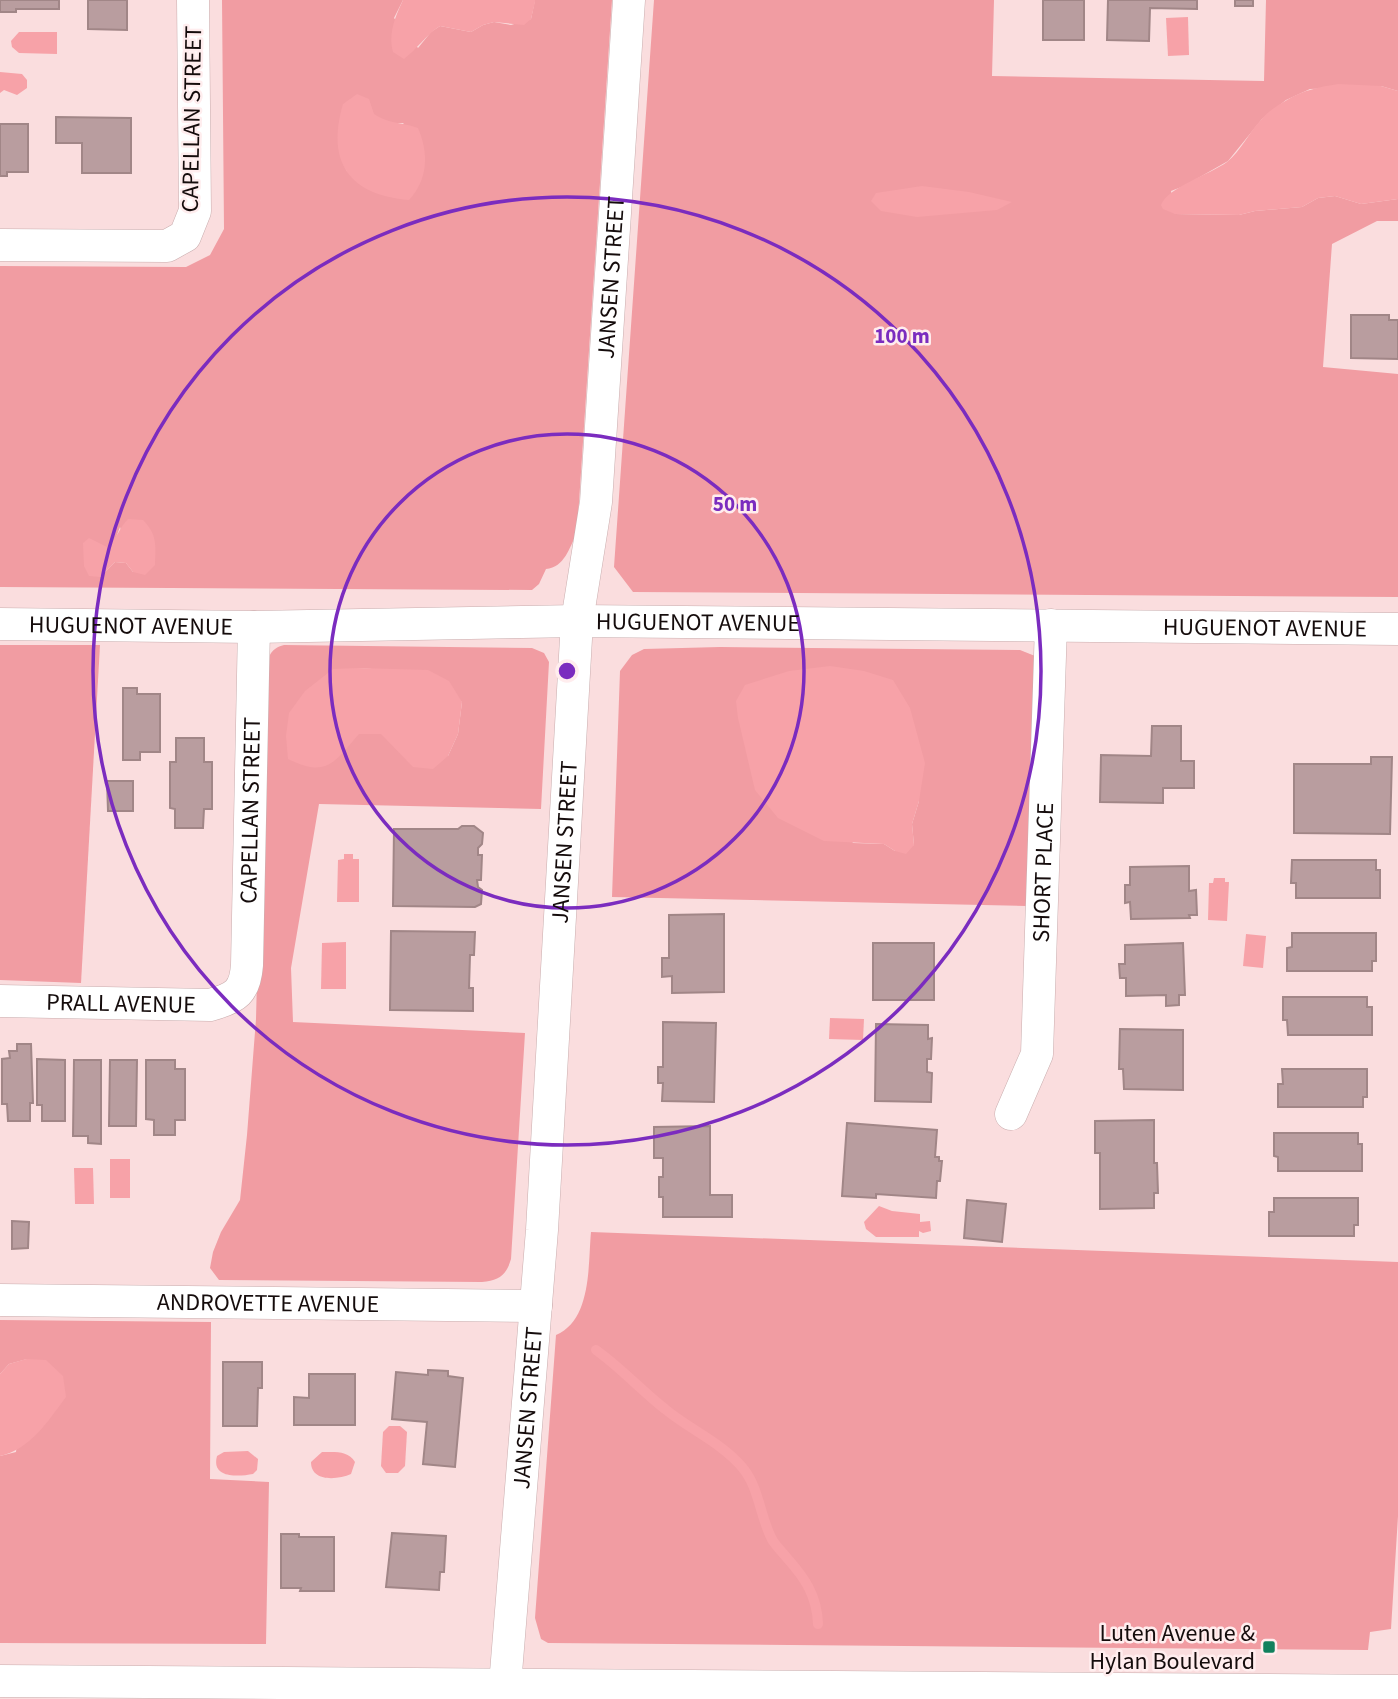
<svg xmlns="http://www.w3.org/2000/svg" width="1398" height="1699" font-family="'Source Sans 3',sans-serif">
<rect width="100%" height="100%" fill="#faddde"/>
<g fill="#f19ca2" fill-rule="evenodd">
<path d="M222,0H403L394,18L418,48L431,32L440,26L471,32L483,25L494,22L511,25L531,19L535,0H612L577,533C569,548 565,567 546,569L539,584L532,590L0,587V266L186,267L210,255L224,229ZM374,115L387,123H404L346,171ZM120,527L133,572L126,563L115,562L100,577L99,544L107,548L115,540Z"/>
<polygon points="654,0 994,0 992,76 1264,81 1266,0 1398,0 1398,91 1381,86 1310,89 1286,100 1262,119 1228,161 1184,186 1171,191 1175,214 1239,215 1255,211 1302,207 1318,198 1335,196 1361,204 1398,199 1398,221 1377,221 1332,244 1323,367 1398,374 1398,597 633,592 614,567"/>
<polygon points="0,645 100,645 81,983 0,980"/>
<path d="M284,645L532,648L544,653L549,662L541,809L319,804L291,968L293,1022L525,1033L511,1259C506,1276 499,1280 482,1282L219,1280L210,1268L213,1252L221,1232L240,1200L247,1135L256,1019L265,673C267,659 270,648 284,645ZM359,668L399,671L462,702L458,734L448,756L397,748L382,734H359Z"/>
<path d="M720,647L1020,650L1035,656L1040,666L1026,906L612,897L620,671L632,655L644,649ZM761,681L919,801L912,824L914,845L895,851L884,844L853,843L745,686Z"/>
<path d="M591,1232L1398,1262V1516L1391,1629L1370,1632L1368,1650L548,1643L541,1639L535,1618L556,1335C592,1320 588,1264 591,1232Z"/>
<polygon points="0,1320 211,1322 210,1479 269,1482 266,1644 0,1643 0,1456 16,1452 27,1359 9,1364 0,1374"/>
</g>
<g fill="#f7a2a8">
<path d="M403,0H535V2L531,19L524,25L494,22L483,25L471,32L440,26C426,35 417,49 404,59L393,52C388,34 395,17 403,0Z"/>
<polygon points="1188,17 1189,55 1168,56 1166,18"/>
<polygon points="19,32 57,32 57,54 19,53 12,47 11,41"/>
<polygon points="0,72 22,74 27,80 27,88 17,95 4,90 0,93"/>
<path d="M1338,84L1381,86L1398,91V199L1361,204L1335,196L1318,198L1302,207L1255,211L1239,215L1175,214L1163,209L1161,205C1168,187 1209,175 1227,162C1241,151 1249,132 1261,120C1267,112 1278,105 1287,100C1303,90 1320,87 1338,84Z"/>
<path d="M357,94L369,99L374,114C389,124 401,122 418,128C429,153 428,180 409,200C349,195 326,162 343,104Z"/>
<polygon points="922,186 969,192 1012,202 997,210 917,217 881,211 871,201 876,193"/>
<path d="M128,519L143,520C157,534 156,545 155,565L145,575L133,572L126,563L115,562L100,577L89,576L84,566L83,543L89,538L107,547C117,539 119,528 128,519Z"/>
<polygon points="830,666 864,671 893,680 910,708 925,763 919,801 912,824 914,845 906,854 895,851 884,844 824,841 778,818 755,790 738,718 736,701 745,685 789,671"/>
<path d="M359,668L428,670L449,681L462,702L458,734L448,756L433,769L413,767L381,734H359C334,763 327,778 288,759L286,736L289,713L305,691L333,669Z"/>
<polygon points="344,854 353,854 353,859 359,859 359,902 337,902 338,860 344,859"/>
<polygon points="1214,878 1225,878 1225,882 1229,882 1227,921 1208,920 1209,883 1213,883"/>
<polygon points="1246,934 1266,936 1263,968 1243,966"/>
<polygon points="346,942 346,989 321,989 322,943"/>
<polygon points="830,1018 864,1019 863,1040 829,1039"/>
<rect x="110" y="1159" width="20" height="39"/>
<polygon points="74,1168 93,1168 94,1204 75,1204"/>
<polygon points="879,1206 892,1211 920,1214 920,1222 930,1221 931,1231 923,1233 919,1231 919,1237 876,1237 866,1229 864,1222"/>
<path d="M26,1359L46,1360L63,1376L66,1397C48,1421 31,1449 0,1456V1374L9,1364Z"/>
<polygon points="389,1426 400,1426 407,1432 405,1466 398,1473 386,1473 381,1466 383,1432"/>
<path d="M248,1451L258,1459L257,1470L253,1474C237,1477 211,1478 217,1456L224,1452Z"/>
<path d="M322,1452C334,1452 348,1450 355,1462L351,1474C337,1480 311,1482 311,1462Z"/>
</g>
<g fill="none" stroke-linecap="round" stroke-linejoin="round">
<path stroke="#f7a2a8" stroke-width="10" d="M596,1350C621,1368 641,1390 665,1409C689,1429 722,1443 742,1467C760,1488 760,1519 773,1541C777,1547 783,1553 787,1558C805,1578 817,1596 818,1624"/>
</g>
<g fill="#b99d9f" stroke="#a18687" stroke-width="2">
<polygon points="0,0 59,0 59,9 16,9 16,12 0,12"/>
<polygon points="88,0 127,0 127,30 88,29"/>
<rect x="1043" y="0" width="41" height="40"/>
<polygon points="1108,0 1197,0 1197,9 1150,8 1149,41 1107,40"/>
<rect x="1235" y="0" width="18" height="6"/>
<polygon points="56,117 131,118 131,173 82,173 82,143 56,143"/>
<polygon points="0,124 28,124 28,172 7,172 7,176 0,176"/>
<polygon points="1351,315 1389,315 1389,320 1398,320 1398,359 1351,358"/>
<polygon points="123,688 137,688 137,694 160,694 160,752 140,752 140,760 123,760"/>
<polygon points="1152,726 1181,726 1181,761 1194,761 1194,788 1163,788 1163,803 1100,802 1101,755 1151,756"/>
<polygon points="176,738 204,738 204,762 212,762 212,809 204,809 203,828 175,828 175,809 170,808 170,762 176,762"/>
<polygon points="1371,757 1392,757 1390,834 1294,833 1294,764 1371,764"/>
<polygon points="107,781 133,781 133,811 108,811"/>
<polygon points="462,826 474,826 483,833 482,844 478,848 478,855 482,855 481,880 477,880 478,887 482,890 481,904 475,907 393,906 394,829 458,829"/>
<polygon points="1292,860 1376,860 1376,870 1380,870 1380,898 1296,898 1296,883 1291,883"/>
<polygon points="1189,866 1189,891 1196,890 1197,915 1189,915 1190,918 1131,919 1130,902 1125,903 1125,885 1130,885 1130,867"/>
<polygon points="724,914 724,992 672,993 672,976 662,977 662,958 669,958 669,915"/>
<polygon points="391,931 475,932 474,955 470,955 469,988 473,988 473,1011 390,1010"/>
<polygon points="1292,933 1376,933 1376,961 1372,961 1372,971 1287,971 1287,948 1292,947"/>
<rect x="873" y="943" width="61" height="57"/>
<polygon points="1183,943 1185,995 1179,995 1179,1005 1166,1006 1166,995 1126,996 1126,978 1120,978 1119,964 1125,964 1125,945"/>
<polygon points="1283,997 1367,997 1367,1007 1372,1007 1372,1035 1288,1035 1287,1020 1283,1020"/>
<polygon points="663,1022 716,1023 714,1102 662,1101 663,1083 658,1083 658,1067 663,1067"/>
<polygon points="876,1024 928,1025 928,1039 932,1038 931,1059 927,1059 927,1072 932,1073 931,1102 875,1101"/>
<polygon points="1120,1029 1183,1030 1183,1090 1124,1089 1123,1069 1119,1069"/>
<polygon points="17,1044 31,1044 33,1103 30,1103 30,1121 8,1121 7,1104 2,1104 2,1059 10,1058 9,1051 17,1051"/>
<polygon points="37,1059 65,1060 65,1121 42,1121 42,1105 37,1105"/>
<polygon points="74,1060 101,1060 101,1144 88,1143 88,1136 73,1136"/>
<polygon points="110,1060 137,1060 136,1126 109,1126"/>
<polygon points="146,1060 175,1060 175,1069 185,1069 185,1120 175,1120 175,1135 154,1135 154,1120 146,1119"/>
<polygon points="1282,1069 1367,1069 1367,1097 1363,1097 1363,1107 1278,1107 1278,1084 1283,1084"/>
<polygon points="1154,1120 1154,1163 1157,1163 1158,1193 1154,1193 1154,1208 1100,1209 1100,1153 1095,1153 1095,1121"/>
<polygon points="847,1123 937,1130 935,1157 939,1157 939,1161 942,1161 940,1181 937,1181 936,1198 876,1194 876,1198 842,1196"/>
<polygon points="710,1126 710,1195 732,1195 732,1217 663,1217 663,1197 659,1197 659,1177 663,1177 663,1158 654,1158 654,1127"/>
<polygon points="1274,1133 1358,1133 1358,1144 1362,1144 1362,1171 1278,1171 1278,1157 1274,1156"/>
<polygon points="1274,1198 1358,1198 1358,1225 1354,1225 1354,1236 1269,1236 1269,1212 1274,1212"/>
<polygon points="967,1200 1006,1204 1002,1242 964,1238"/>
<polygon points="12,1221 29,1222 28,1248 12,1249"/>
<polygon points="223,1362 262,1362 262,1388 258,1388 257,1426 223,1426"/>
<polygon points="428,1370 448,1371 448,1376 463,1378 455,1467 423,1464 427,1422 392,1419 396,1372 428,1375"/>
<polygon points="309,1374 355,1374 355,1425 294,1425 294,1397 309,1398"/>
<polygon points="392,1533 446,1536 444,1572 440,1572 439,1590 386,1587"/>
<polygon points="281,1534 299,1534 299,1537 334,1537 334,1591 300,1591 301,1588 281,1588"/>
</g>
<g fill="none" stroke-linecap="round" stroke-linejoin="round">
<defs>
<g id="minor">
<polyline points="0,245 167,246 185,236 195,211 193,0"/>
<path id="s1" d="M0,624L254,627L577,621L1398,629"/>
<path id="s2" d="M0,1001L210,1005C236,998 245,992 247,965L254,627"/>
<path id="s3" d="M1011,1114L1037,1054L1051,625"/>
<path id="s4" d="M0,1300L536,1306"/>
<polyline points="0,1681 1398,1691"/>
<path id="s5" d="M505,1685L542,1230L577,621L596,502L629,0"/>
</g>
</defs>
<use href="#minor" stroke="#c9adae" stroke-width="33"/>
<use href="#minor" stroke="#fff" stroke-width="32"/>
</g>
<g fill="none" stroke="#7b2cbf" stroke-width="3.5">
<circle cx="567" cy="671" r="237"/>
<circle cx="567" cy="671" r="474"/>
</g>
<rect fill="#11805d" stroke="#ffedee" stroke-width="2.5" x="1262" y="1640" width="14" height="14" rx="3.5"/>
<g text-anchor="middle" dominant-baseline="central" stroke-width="5" stroke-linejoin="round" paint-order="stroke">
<g font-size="24" fill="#150c0c" stroke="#ffedee">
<text transform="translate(192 119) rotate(-89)">CAPELLAN STREET</text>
<text stroke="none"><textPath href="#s5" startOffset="1412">JANSEN STREET</textPath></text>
<text stroke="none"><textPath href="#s1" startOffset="698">HUGUENOT AVENUE</textPath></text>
<text stroke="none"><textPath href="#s1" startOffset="131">HUGUENOT AVENUE</textPath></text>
<text stroke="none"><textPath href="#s1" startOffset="1265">HUGUENOT AVENUE</textPath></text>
<text stroke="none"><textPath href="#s2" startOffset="425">CAPELLAN STREET</textPath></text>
<text stroke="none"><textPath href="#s5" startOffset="845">JANSEN STREET</textPath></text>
<text stroke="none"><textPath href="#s3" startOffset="247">SHORT PLACE</textPath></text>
<text stroke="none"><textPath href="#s2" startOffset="121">PRALL AVENUE</textPath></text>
<text stroke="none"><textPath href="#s4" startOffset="268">ANDROVETTE AVENUE</textPath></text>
<text stroke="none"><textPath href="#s5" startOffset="278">JANSEN STREET</textPath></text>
</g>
<g font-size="24" fill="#150c0c" stroke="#ffedee" text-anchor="end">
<text x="1255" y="1633">Luten Avenue &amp;<tspan x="1255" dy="28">Hylan Boulevard</tspan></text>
</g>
</g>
<circle cx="567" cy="671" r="10" fill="#7b2cbf" stroke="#ffedee" stroke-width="3.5"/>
<g font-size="21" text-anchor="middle" font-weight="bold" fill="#7b2cbf" stroke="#ffedee" stroke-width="5" stroke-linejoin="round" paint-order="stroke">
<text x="902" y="343">100 m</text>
<text x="735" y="511">50 m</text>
</g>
</svg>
